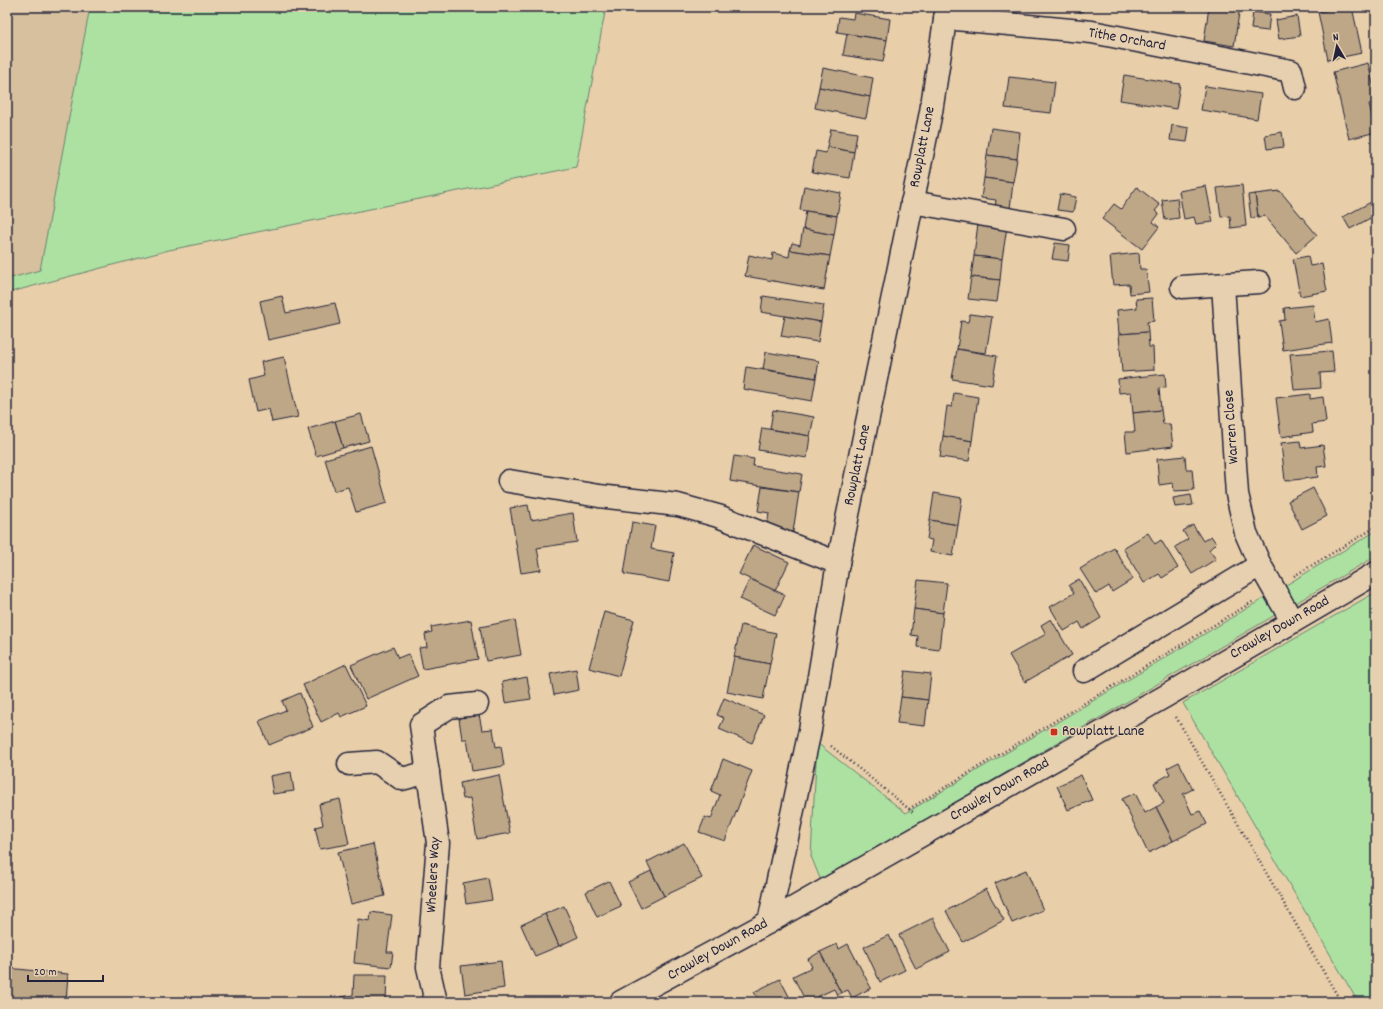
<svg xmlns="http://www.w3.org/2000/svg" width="1383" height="1009" font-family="Dekko,sans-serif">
<rect width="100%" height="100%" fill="#e8cfaa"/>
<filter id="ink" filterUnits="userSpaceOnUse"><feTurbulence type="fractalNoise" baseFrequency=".025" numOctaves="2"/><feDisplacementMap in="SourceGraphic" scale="8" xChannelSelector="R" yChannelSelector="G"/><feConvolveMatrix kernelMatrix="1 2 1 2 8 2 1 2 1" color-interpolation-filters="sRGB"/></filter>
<g filter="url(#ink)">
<polygon fill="#d7c09e" points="7,7 90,7 40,270 7,279"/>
<g fill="#ade1a2" stroke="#68826e">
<polygon points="90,7 606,7 576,167 169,250 7,293 7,279 40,270"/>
<polygon points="1376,531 1376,556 821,881 811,856 817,743 906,813"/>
<polygon points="1376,592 1376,1002 1358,1002 1183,703"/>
</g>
<g fill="#bea787" stroke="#22223b">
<polygon points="1052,7 1083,7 1082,12"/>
<polygon points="1209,7 1240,7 1234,46 1204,41"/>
<polygon points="1343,7 1352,7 1362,53 1328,60 1318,12"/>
<polygon points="1253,12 1270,14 1268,31 1251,29"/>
<polygon points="854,13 890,19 887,40 837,32 839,17 853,19"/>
<polygon points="1297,16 1300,36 1279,39 1276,20"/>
<polygon points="847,34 887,40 883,62 843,55"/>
<polygon points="1368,63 1376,96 1376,103 1369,104 1376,132 1349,139 1333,72"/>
<polygon points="823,68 873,78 870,97 819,87"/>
<polygon points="1124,75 1180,84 1176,109 1120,100"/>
<polygon points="1009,77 1055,82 1051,113 1005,108"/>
<polygon points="1205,86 1261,94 1257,119 1201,110"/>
<polygon points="819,87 870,97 866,118 815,108"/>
<polygon points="1172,125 1189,128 1187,142 1170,140"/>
<polygon points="991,128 1020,132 1017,159 987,155"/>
<polygon points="831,129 857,133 854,152 827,147"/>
<polygon points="1282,132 1284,147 1267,149 1265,135"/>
<polygon points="827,147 854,152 850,178 812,172 816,151 826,153"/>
<polygon points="987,155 1017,159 1013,182 984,178"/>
<polygon points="984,178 1013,182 1010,209 995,207 996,200 981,198"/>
<polygon points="1242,185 1246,226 1231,228 1230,216 1221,217 1217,188"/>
<polygon points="804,186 841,193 837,216 800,210"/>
<polygon points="1206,186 1213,222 1196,224 1194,217 1184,219 1179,191"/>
<polygon points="1137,187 1160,205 1155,211 1159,214 1153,222 1159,227 1142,249 1102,219 1114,204 1121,209"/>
<polygon points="1280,191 1317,235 1296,253 1265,216 1258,217 1255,194"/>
<polygon points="1060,194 1076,197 1073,212 1057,210"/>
<polygon points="1255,194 1258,217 1251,218 1248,195"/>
<polygon points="1177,198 1179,218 1165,220 1162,200"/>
<polygon points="1373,201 1376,206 1376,215 1350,229 1343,217"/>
<polygon points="806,211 837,216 834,235 803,229"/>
<polygon points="978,223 1007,227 1002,259 974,256"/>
<polygon points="803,229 834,235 830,256 790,250 792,243 800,245"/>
<polygon points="1055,243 1070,245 1068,261 1052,259"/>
<polygon points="790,250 830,256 824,290 745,276 749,255 772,260 773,253 789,257"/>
<polygon points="1139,253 1140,269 1146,269 1149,292 1130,294 1129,284 1113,285 1110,256"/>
<polygon points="974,256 1002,259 1000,280 971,277"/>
<polygon points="1308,256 1310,266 1322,264 1327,291 1300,296 1293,259"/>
<polygon points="971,277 1000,280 997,302 968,299"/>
<polygon points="282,296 286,313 335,303 340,324 268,340 260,301"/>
<polygon points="763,296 824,305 821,322 761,312"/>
<polygon points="1152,298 1154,321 1147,322 1148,332 1119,334 1117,310 1137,308 1136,299"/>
<polygon points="1313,305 1315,322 1329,319 1332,343 1283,350 1279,321 1285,320 1284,308"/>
<polygon points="970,314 992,317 986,353 957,349 961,321 968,322"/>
<polygon points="785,316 821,322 818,342 781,336"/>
<polygon points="1148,332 1149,347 1153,347 1154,370 1122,372 1119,334"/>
<polygon points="957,349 997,356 992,385 952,379"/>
<polygon points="1332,351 1334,372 1320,373 1321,388 1294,390 1290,354"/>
<polygon points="766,352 819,361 816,378 763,369"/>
<polygon points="284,357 298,417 272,422 269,409 256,412 249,380 264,376 261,362"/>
<polygon points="746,367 816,378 812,401 743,389"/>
<polygon points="1165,374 1166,387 1159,388 1161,410 1133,413 1131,392 1119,393 1118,379"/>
<polygon points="954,393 978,397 972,441 943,436 947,406 952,407"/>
<polygon points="1310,394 1310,399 1323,397 1326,422 1312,424 1313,432 1281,437 1276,398"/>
<polygon points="773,410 814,417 810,436 770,429"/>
<polygon points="1161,410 1163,424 1170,424 1173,446 1127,452 1125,432 1135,432 1133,413"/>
<polygon points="361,414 369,441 343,448 335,421"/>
<polygon points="335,421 343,448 316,456 308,429"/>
<polygon points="762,428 810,436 807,458 758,450"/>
<polygon points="943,436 972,441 969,461 940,457"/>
<polygon points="1300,441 1301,448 1323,445 1326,466 1317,467 1318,477 1285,481 1281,443"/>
<polygon points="371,446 387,503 356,512 348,487 334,491 325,459"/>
<polygon points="734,456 754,459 753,466 802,474 799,492 730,481"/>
<polygon points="1185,456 1186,469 1192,469 1194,490 1174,491 1173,483 1159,485 1157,459"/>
<polygon points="762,487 799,492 793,532 767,527 769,513 758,511"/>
<polygon points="1313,488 1327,516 1302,529 1288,501"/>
<polygon points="934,493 962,498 958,525 930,520"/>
<polygon points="1191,495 1193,505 1175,507 1173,498"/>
<polygon points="528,505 531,520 573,513 577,542 537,548 541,570 521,573 510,508"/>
<polygon points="930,520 958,525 953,556 930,552 932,540 927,539"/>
<polygon points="632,522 655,526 651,549 674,553 669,582 624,574"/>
<polygon points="1193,525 1203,541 1211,536 1216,543 1209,550 1216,559 1192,574 1175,547 1188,539 1183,531"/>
<polygon points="1148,533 1155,544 1161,540 1178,568 1162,578 1159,574 1144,583 1123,548"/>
<polygon points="753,545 789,562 775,591 739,574"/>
<polygon points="1114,548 1133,579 1112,592 1109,586 1096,594 1080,569"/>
<polygon points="750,579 785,595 775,615 740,599"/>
<polygon points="1079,579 1101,618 1083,629 1079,622 1064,631 1050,607 1074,593 1069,585"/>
<polygon points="918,580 947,583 943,613 914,609"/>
<polygon points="914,609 943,613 939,650 917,647 918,636 911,635"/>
<polygon points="604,612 634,620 619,676 589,668"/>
<polygon points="1051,619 1072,655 1025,682 1009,655 1046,634 1041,625"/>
<polygon points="471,620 478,659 423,669 419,648 427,647 425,634 432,632 431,627"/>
<polygon points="515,620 521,655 486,661 480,627"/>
<polygon points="741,625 776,633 770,664 734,657"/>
<polygon points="393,647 398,658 408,654 418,676 366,699 351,665"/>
<polygon points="734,657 770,664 763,699 727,692"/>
<polygon points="346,664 366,706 341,717 339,713 321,722 303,685"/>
<polygon points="576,669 579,690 554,695 550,674"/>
<polygon points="905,671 931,674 928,700 901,697"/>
<polygon points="527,677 531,699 505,703 502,682"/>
<polygon points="300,693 313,727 269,745 259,721 286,710 282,701"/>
<polygon points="901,697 928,700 925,726 897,723"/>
<polygon points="724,698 764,715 752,743 719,729 724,718 717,715"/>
<polygon points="478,709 482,730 493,729 496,747 501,746 504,766 472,771 467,739 462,739 458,712"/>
<polygon points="723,759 752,771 725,841 699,832 705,817 711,819 720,795 711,791"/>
<polygon points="1179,762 1193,789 1183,794 1192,814 1200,811 1207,824 1173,841 1156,807 1164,803 1154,783 1170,774 1167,768"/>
<polygon points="291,772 294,791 273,794 270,776"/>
<polygon points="499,775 510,833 477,839 470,798 463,799 460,783"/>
<polygon points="1081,775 1092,800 1068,810 1057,786"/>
<polygon points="1135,793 1145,813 1156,807 1173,841 1148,853 1122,799"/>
<polygon points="340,799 349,844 320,849 315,827 323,825 319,804"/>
<polygon points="684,843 702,878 664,896 647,862"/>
<polygon points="373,844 385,896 351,904 338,852"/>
<polygon points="1026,870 1043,910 1012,923 995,883"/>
<polygon points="651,871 664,896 641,908 628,882"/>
<polygon points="488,878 492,900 466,904 463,883"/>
<polygon points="609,881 621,906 597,917 586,892"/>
<polygon points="986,889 1004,920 963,942 946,911"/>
<polygon points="564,906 578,937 559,946 545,914"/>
<polygon points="371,912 392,915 387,952 393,952 391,967 354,963 358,919 370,921"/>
<polygon points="545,914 559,946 535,956 521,925"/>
<polygon points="933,918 950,952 916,969 899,935"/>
<polygon points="889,935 905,970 880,982 864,947"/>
<polygon points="837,944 839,949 848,944 871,988 852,998 848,990 841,993 820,952"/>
<polygon points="820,952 841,993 837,995 834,989 806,1002 793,976 812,967 808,959"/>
<polygon points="501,961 504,988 465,994 461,966"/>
<polygon points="7,968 68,974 66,1002 7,1002"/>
<polygon points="354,975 387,975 386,1002 342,1002 341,997 353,995"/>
<polygon points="780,979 792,1002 760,1002 754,992"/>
</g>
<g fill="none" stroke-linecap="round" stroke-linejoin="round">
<defs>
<g id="minor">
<polyline points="945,18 1092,32 1291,71 1295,88"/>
<polyline points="912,202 1064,229"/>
<polyline points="1223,285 1237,494 1246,533 1260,565 1292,621"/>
<polyline points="1182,287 1259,282"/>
<polyline points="509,481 599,496 678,505 718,516 838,563"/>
<polyline points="1084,671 1260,565"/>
<polyline points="349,764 377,762 402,779 428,772"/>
<polyline points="769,922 810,730 838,563 931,112 947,7"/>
<polyline points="436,1002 428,967 438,843 421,725 449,707 477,704"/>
<polyline points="621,1002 769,922 1164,697 1376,573"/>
</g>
</defs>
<use href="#minor" stroke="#22223b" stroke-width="25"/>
<g stroke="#22223b" stroke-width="2.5" stroke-dasharray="1 3" stroke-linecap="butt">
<polyline points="1294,576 1376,527"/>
<polyline points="1176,717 1341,1002"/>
<polyline points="831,746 914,813"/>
<polyline points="909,809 1254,601"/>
</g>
<use href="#minor" stroke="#e7d0b0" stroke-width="22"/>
</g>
</g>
<rect fill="#c8321e" stroke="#e7d0b0" stroke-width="1.5" x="1050" y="728" width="8" height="8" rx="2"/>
<g text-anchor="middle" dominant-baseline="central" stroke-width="3" stroke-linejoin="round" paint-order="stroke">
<g font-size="15" fill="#22223b" stroke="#e7d0b0">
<text transform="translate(1127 40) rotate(10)">Tithe Orchard</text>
<text transform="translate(923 147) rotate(-79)">Rowplatt Lane</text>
<text transform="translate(1232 427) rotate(-94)">Warren Close</text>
<text transform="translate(858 465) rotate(-78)">Rowplatt Lane</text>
<text transform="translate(1280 628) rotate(-30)">Crawley Down Road</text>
<text transform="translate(1000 790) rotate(-30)">Crawley Down Road</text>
<text transform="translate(434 875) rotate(-87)">Wheelers Way</text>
<text transform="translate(718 950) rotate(-29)">Crawley Down Road</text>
</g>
<g font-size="15" fill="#22223b" stroke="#e7d0b0" text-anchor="start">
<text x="1062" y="732">Rowplatt Lane</text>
</g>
</g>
<rect width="1383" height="1009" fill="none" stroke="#e7d0b0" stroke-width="24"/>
<rect x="12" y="12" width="1359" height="985" fill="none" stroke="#22223b" stroke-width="1.5" filter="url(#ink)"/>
<g transform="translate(1337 46) rotate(351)" stroke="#e7d0b0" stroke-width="3" paint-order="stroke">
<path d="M0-3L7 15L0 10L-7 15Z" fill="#22223b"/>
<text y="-6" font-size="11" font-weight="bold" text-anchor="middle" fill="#22223b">N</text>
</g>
<path d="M28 975v6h75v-6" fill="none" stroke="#22223b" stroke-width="2"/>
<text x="34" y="975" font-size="12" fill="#22223b" stroke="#e7d0b0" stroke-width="3" paint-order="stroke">20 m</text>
</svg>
